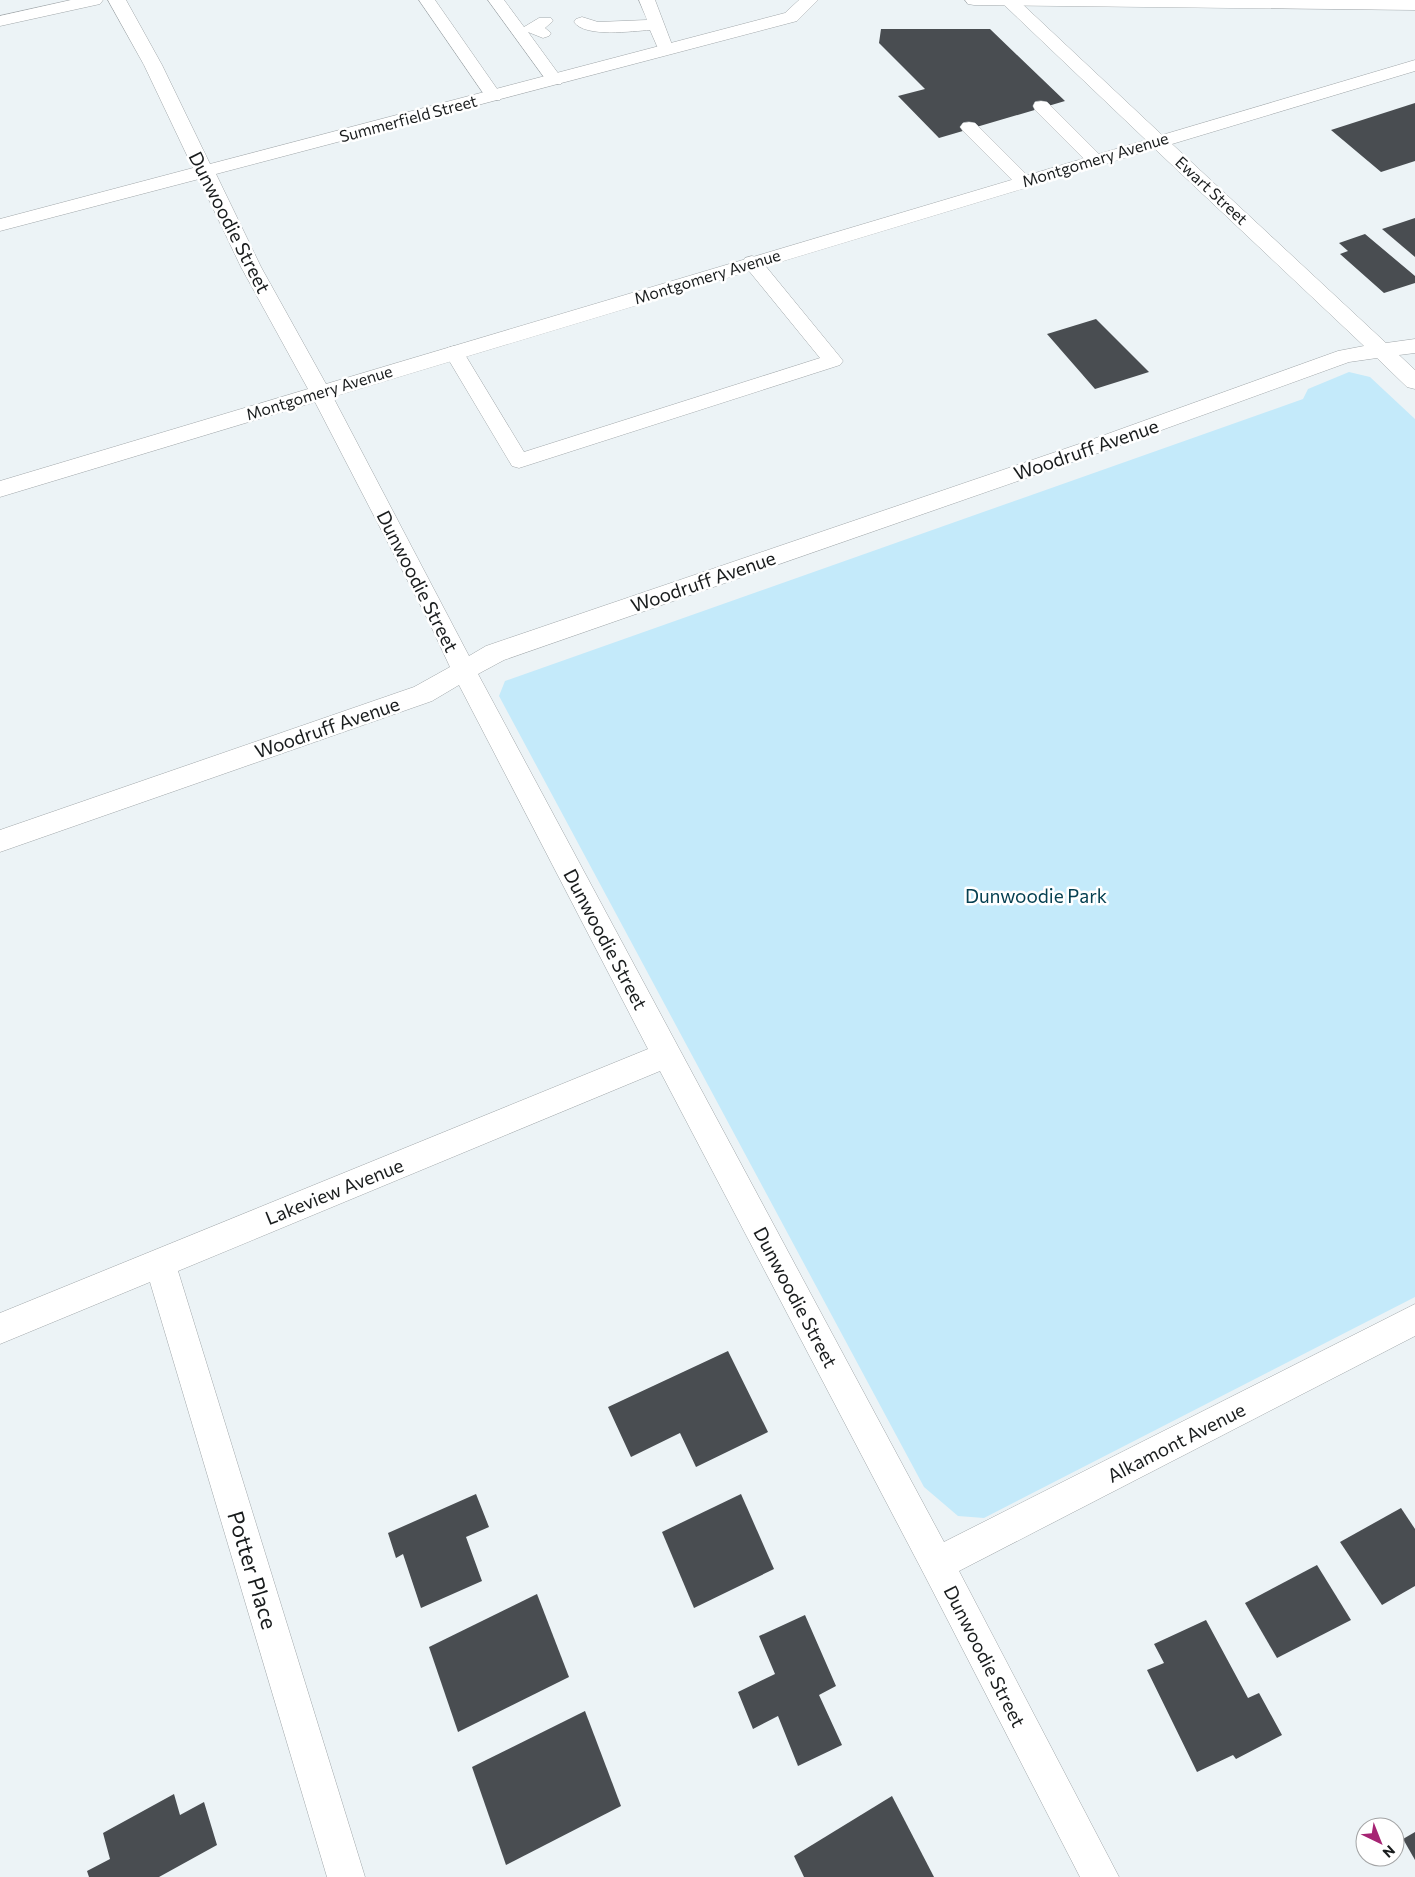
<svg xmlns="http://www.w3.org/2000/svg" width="1415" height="1877" font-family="Commissioner,sans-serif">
<rect width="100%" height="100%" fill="#ecf3f6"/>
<polygon fill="#c4eafa" points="1349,372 1370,377 1415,419 1415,1297 984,1518 958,1516 924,1487 499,696 505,681 1303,399 1308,389"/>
<g fill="#494d51">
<polygon points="881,29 990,29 1065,101 939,138 898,96 925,89 879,43"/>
<polygon points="1415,103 1415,161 1381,172 1331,130"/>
<polygon points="1415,218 1415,257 1382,229"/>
<polygon points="1365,234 1415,276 1415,283 1384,293 1340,254 1348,251 1339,243"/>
<polygon points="1096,319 1149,372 1095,389 1047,334"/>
<polygon points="728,1351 768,1432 696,1467 680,1433 631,1457 608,1407"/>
<polygon points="476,1494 489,1527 466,1537 482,1581 421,1608 403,1554 396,1558 388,1533"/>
<polygon points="741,1494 774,1569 694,1608 662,1532"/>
<polygon points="1401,1508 1415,1529 1415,1586 1382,1605 1340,1542"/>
<polygon points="1317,1565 1351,1620 1277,1658 1245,1603"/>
<polygon points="537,1594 569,1677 458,1732 429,1647"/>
<polygon points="805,1615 836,1686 819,1695 842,1745 798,1766 778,1716 753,1729 738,1692 775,1674 759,1636"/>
<polygon points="1206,1620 1248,1698 1259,1693 1282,1735 1236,1759 1233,1755 1197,1772 1147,1670 1164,1663 1154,1644"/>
<polygon points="585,1711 621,1806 506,1865 472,1767"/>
<polygon points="174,1794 180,1815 204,1802 217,1845 159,1877 89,1877 87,1871 110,1859 103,1833"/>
<polygon points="892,1796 934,1877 804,1877 794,1856"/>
<polygon points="1415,1832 1415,1860 1403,1839"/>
</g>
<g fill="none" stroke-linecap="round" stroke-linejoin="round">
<defs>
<g id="lane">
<polygon points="419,0 435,0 502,96 500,100 488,100"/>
<polygon points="488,0 504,0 524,27 539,18 551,18 553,21 545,28 551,33 549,36 543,38 528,32 563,80 561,84 549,84"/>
<path d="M639,0H655L674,50L672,53H660L650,30C633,31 585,38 574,22L576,19L582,17L598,22L647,20Z"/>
<polygon points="1041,101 1047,102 1101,156 1104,160 1101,164 1095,165 1089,164 1035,110 1033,106 1035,102"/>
<polygon points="969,122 975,123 1029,177 1032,181 1029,185 1023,186 1017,185 963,131 960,127 963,123"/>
<polygon points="752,256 759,258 840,357 843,361 840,365 519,468 512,466 444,352 447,348 454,346 461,348 524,452 820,358 745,266 743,262 745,258"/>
</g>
<path id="street" d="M108,0H126L162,65L210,164L785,13L799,0H818L797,21L216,174L261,267L326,384L1146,140L999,0H1018L1162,135L1415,60V71L1172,144L1386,343L1415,339V353L1399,355L1415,370V389L1407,387L1377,358L1349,362L1101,452L504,660L478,674L944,1542L1415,1304V1336L959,1571L1119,1877H1080L925,1576L660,1071L178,1271L365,1877H327L150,1282L0,1344V1313L648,1049L459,685L432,701L0,852V830L414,687L450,667L429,622L315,402L0,497V481L308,389L241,267L199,179L0,231V219L193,168L144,65ZM1155,149L1364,346L1338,351L1085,442L486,646L469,656L333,397Z"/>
<g id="secondary">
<polygon points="71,0 103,0 100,4 0,26 0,16"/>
<polygon points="965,0 1415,0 1415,10 974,5 968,4"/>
</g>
</defs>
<use href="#lane" stroke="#a1a7aa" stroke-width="1"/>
<use href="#street" stroke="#a1a7aa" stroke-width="1"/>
<use href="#secondary" stroke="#a1a7aa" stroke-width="1"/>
<use href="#lane" fill="#fff" fill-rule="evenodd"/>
<use href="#street" fill="#fff" fill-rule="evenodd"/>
<use href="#secondary" fill="#fff" fill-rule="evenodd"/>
</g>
<g text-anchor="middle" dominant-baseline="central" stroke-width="5" stroke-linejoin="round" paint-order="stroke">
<g font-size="16" fill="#191c1d" stroke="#fff">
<text transform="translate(408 118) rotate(-15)">Summerfield Street</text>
<text transform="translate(1095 159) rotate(-17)">Montgomery Avenue</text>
<text transform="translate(1212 190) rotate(43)">Ewart Street</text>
<text transform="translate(707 276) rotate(-17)">Montgomery Avenue</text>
<text transform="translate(319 392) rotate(-17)">Montgomery Avenue</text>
</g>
<g font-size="19" fill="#191c1d" stroke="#fff">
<text transform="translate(230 222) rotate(63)">Dunwoodie Street</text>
<text transform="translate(1086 449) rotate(-19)">Woodruff Avenue</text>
<text transform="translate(418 581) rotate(63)">Dunwoodie Street</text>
<text transform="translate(703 581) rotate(-19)">Woodruff Avenue</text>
<text transform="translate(327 727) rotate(-19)">Woodruff Avenue</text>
<text transform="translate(606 939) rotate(62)">Dunwoodie Street</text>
<text transform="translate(334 1191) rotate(-22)">Lakeview Avenue</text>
<text transform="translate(796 1297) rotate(62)">Dunwoodie Street</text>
<text transform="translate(1176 1442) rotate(-27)">Alkamont Avenue</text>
<text transform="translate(985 1656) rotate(63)">Dunwoodie Street</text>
</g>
<g font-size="19" fill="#054051" stroke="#fff">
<text x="1036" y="895">Dunwoodie Park</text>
</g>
<g font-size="22" fill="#191c1d" stroke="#fff">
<text transform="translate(253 1570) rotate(73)">Potter Place</text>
</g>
</g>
<g transform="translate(1380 1842) rotate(137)"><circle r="24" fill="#ffffff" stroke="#a3a4a5"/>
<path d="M0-4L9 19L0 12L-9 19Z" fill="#a62473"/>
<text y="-8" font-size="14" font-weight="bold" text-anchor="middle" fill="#191c1d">N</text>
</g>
</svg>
